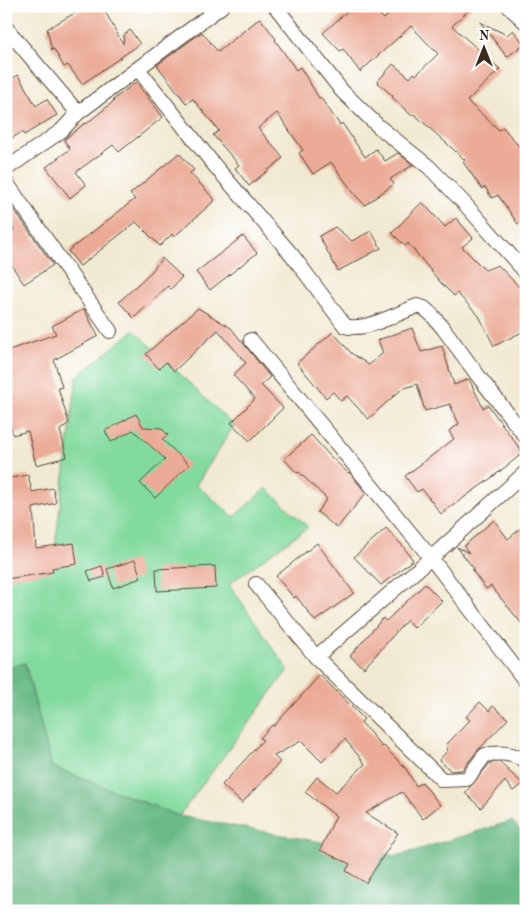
<svg xmlns="http://www.w3.org/2000/svg" width="532" height="917" font-family="'Old Standard TT',serif">
<rect width="100%" height="100%" fill="#fff"/>
<filter id="ink" filterUnits="userSpaceOnUse"><feTurbulence type="fractalNoise" baseFrequency=".02" numOctaves="2"/><feDisplacementMap in="SourceGraphic" scale="10" xChannelSelector="R" yChannelSelector="G"/><feConvolveMatrix kernelMatrix="1 2 1 2 8 2 1 2 1" color-interpolation-filters="sRGB"/></filter>
<filter id="wash" filterUnits="userSpaceOnUse"><feTurbulence type="fractalNoise" baseFrequency=".0096" numOctaves="4" result="noise"/><feDisplacementMap in="SourceGraphic" scale="20" xChannelSelector="R" yChannelSelector="G"/><feGaussianBlur stdDeviation="1.12" result="paint"/><feColorMatrix in="noise" values="0 0 0 0 0 0 0 0 0 0 0 0 0 0 0 0 0 1.4 0 .05"/><feComposite in="paint" operator="in"/></filter>
<g filter="url(#wash)">
<rect width="100%" height="100%" fill="#f1e9d1"/>
<polygon fill="#83da9f" stroke="#5f825e" points="134,330 234,426 196,485 234,517 266,488 308,527 229,584 288,670 179,816 52,767 25,663 6,669 6,570 55,546 77,377"/>
<polygon fill="#6aba86" stroke="#527252" points="25,663 52,767 179,816 397,856 512,821 526,836 526,911 6,911 6,669"/>
<g id="blocks">
<g fill="#ebab97">
<polygon points="87,6 102,6 123,44 124,35 130,30 140,44 82,84 68,65 64,67 54,49 52,50 47,29"/>
<polygon points="353,6 363,6 366,9 371,7 384,19 398,6 473,6 452,26 500,69 467,101 499,130 503,127 526,155 526,219 518,224 498,195 492,198 485,187 482,189 463,162 465,160 414,114 412,116 392,97 393,96 377,82 393,64 410,78 414,73 416,75 438,54 411,26 360,72 343,49 340,51 323,33"/>
<polygon points="260,18 276,39 275,40 296,70 300,67 319,98 320,97 340,125 342,123 365,157 376,149 385,161 398,153 413,165 390,179 394,184 365,205 356,196 331,162 313,174 299,153 303,150 277,113 258,128 283,158 249,186 235,168 239,165 213,135 219,131 193,99 186,103 157,65 202,32 218,52"/>
<polygon points="480,22 507,35 513,30 524,44 507,57"/>
<polygon points="18,75 36,106 47,99 57,115 24,135 22,132 6,142 6,83"/>
<polygon points="136,82 163,117 119,152 113,145 76,172 86,185 70,198 46,167 70,149 64,140 85,123 86,124 114,101 113,100"/>
<polygon points="179,153 194,170 190,173 215,200 174,237 172,234 160,246 136,222 80,266 68,251 135,199 130,194"/>
<polygon points="6,198 53,265 24,284 6,257 6,235 14,230 6,217"/>
<polygon points="422,202 445,227 456,218 473,238 462,247 485,270 498,265 526,294 526,330 494,346 479,316 457,293 454,296 441,283 408,243 405,246 392,233"/>
<polygon points="335,227 352,241 371,231 381,248 338,271 319,236"/>
<polygon points="243,236 257,253 210,290 196,272"/>
<polygon points="162,258 182,277 171,289 168,286 134,318 119,302 152,271"/>
<polygon points="198,308 231,328 270,377 261,385 283,408 250,441 231,423 255,399 233,375 246,363 218,330 174,371 166,362 159,369 146,354"/>
<polygon points="84,309 98,336 54,360 62,387 58,388 69,423 60,430 67,457 36,465 28,431 13,435 6,412 6,351 56,334 52,326"/>
<polygon points="412,328 421,352 442,346 454,385 469,379 483,408 488,405 523,453 490,479 441,514 422,489 417,492 405,476 454,439 449,431 459,424 450,404 425,411 417,384 402,389 368,419 347,396 341,401 333,392 326,398 297,363 333,332 351,353 369,365 383,353 378,340"/>
<polygon points="136,414 143,427 161,428 168,435 162,439 189,465 155,498 140,483 165,459 133,430 111,442 105,431"/>
<polygon points="311,435 331,457 348,473 349,472 366,493 337,528 317,512 327,499 299,472 297,473 284,459"/>
<polygon points="28,475 32,492 53,488 56,503 33,508 36,548 74,543 77,564 52,568 53,572 6,579 6,479"/>
<polygon points="494,520 508,539 526,524 526,629 491,586 486,589 472,570 474,569 457,547 469,553 464,546"/>
<polygon points="386,528 401,544 413,560 381,585 354,557"/>
<polygon points="317,543 354,593 315,621 296,596 294,598 276,576"/>
<polygon points="135,560 141,578 113,588 107,569"/>
<polygon points="102,566 105,577 91,581 87,571"/>
<polygon points="215,566 216,588 157,591 156,569"/>
<polygon points="425,584 442,601 414,628 407,620 364,668 350,656 383,618 386,621"/>
<polygon points="320,675 364,719 361,722 382,747 384,746 406,769 416,786 422,782 440,805 423,819 402,792 366,813 398,833 366,883 346,871 350,864 320,850 336,816 305,792 317,777 336,792 365,764 345,739 322,762 301,741 274,756 280,762 242,803 222,785 263,740 260,738 272,725 274,726"/>
<polygon points="480,702 489,711 493,706 508,719 478,750 462,770 451,771 439,760 448,750 446,745 470,720 466,717"/>
<polygon points="499,762 523,784 513,791 505,781 481,808 465,793 490,763"/>
</g>
</g>
</g>
<g filter="url(#ink)">
<use href="#blocks" fill-opacity="0" stroke="#564739" stroke-width="1"/>
<g fill="none" stroke-linecap="round" stroke-linejoin="round">
<defs>
<g id="minor">
<polyline points="275,6 342,91 378,126 429,167 464,203 526,273"/>
<polyline points="6,28 78,113"/>
<path d="M138,69L215,166L292,255L345,326C364,332 399,313 417,306L424,308L432,315L443,328L479,377L526,437"/>
<polyline points="6,169 61,131 78,113 222,6"/>
<polyline points="6,182 110,331"/>
<polyline points="251,340 431,558 526,682"/>
<path d="M256,584L316,657L442,780L467,779L485,755C500,752 512,753 526,761"/>
<polyline points="316,657 431,558 526,472"/>
</g>
<polyline id="major" points="511,6 526,20"/>
</defs>
<use href="#minor" stroke="#564739" stroke-width="16"/>
<use href="#major" stroke="#564739" stroke-width="20"/>
<use href="#minor" stroke="#fff" stroke-width="14"/>
<use href="#major" stroke="#fff" stroke-width="18"/>
</g>
</g>
<rect width="532" height="917" fill="none" stroke="#fff" stroke-width="25"/>
<g transform="translate(484 48)" stroke="#ffffff" stroke-width="4" paint-order="stroke">
<path d="M0-4L9 19L0 12L-9 19Z" fill="#3b2a1e"/>
<text y="-8" font-size="14" font-weight="bold" text-anchor="middle" fill="#3b2a1e">N</text>
</g>
</svg>
